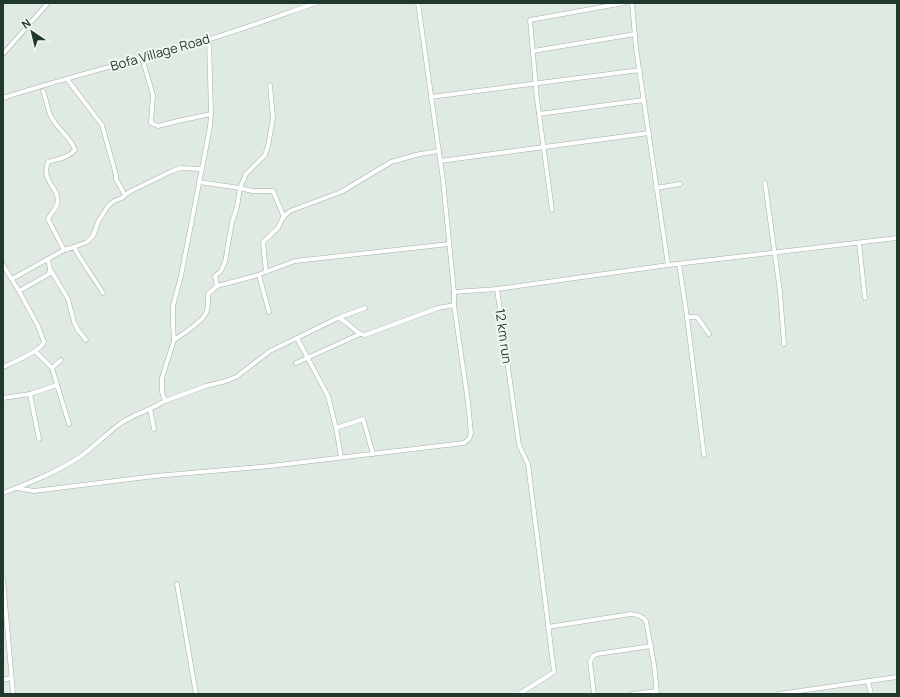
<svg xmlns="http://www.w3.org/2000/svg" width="900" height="697" font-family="Manrope,sans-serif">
<rect width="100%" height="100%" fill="#dfeae3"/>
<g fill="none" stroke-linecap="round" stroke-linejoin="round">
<defs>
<g id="street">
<polyline points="418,3 443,180 454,292 497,289 519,445 528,464 554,672 519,694"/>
<polyline points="632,3 636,48 668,265"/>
<polyline points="533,51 635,34"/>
<polyline points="3,54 48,3"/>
<polyline points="142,58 153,95 151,123 158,126 178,121 211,114"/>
<polyline points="67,79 102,125 116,175 116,179 125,195"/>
<path d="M43,91C47,100 47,112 53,120C60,131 71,138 75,150C68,158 57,159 48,162C40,183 62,188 57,205C55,209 51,214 48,219L64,250"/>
<polyline points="431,97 640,70"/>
<path d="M3,98C71,76 141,59 210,39C246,28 281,15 316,3"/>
<polyline points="539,114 644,100"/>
<polyline points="440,161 649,133"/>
<polyline points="199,182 240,188 252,191 273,191 284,217"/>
<polyline points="765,183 780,292 784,344"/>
<polyline points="656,188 680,184"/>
<polyline points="552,210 537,99 530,20 624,3"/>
<polyline points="859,243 865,298"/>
<polyline points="74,247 87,242 93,236 98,222 108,206 114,201 122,198 129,192 172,171 181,168 201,169"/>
<polyline points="679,264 687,317 697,317 709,334"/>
<path d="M3,265L19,291L38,326L44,342C41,351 12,363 3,367"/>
<polyline points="50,269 68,299 74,322 78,330 86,340"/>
<polyline points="266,272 263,242 278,228 283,217 290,211 341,192 391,162 420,154 439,151"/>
<polyline points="259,275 269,312"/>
<path d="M12,279L64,250L74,247C83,264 94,278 103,293"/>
<polyline points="217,286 215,276 221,271 225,262 232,222 237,207 240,188 246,174 265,155 268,146 273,118 270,85"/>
<polyline points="497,289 668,265 897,238"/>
<polyline points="19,291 49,274 50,269 48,259"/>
<polyline points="687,317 704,455"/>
<polyline points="338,318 365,308"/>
<polyline points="297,338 328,396 336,428 341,457"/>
<path d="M174,340C183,334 202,322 206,313C209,307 208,300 208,294L217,286L255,276L295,261L449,244"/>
<polyline points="35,351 52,368 69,424"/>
<polyline points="296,363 360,334"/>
<polyline points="52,368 61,360"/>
<polyline points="30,394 39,439"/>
<polyline points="3,398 30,394 57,385"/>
<path d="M165,401L206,386L226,381L236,377L270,351L338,318C349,321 354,334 365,335L438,308L454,305"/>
<polyline points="150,409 154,429"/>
<polyline points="336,428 363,419 373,454"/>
<polyline points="17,488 34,491 155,476 270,466 464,443 469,439 471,434 468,402 454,305 454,292"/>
<path d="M3,493C29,483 55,473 78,458C93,448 106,434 121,423C135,414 150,410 165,401L162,392V378L166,365L174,340L173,326V306L181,276L210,127L211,114L209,39"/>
<polyline points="3,579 13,694"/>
<polyline points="177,584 196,694"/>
<path d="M548,627L631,614C638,615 642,616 646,621L654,664L657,694"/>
<polyline points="3,680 11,678"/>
<polyline points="868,681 871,694"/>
<polyline points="594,694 590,662 593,656 597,654 651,646"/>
<polyline points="632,694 656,691"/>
<polyline points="779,694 897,677"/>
</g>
</defs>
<use href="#street" stroke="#a2b1a9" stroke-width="5"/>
<use href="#street" stroke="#fff" stroke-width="4"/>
</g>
<g text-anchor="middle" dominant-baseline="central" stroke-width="4" stroke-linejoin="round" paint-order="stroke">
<g font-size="13" fill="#20392e" stroke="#eff7f1">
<text transform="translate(160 52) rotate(-16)">Bofa Village Road</text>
<text transform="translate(504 336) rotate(82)">12 km run</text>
</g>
</g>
<rect width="900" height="697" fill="none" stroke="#20392e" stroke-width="8"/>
<g transform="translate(32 32) rotate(325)" stroke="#eff7f1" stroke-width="3" paint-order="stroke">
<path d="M0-3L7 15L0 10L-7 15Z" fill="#20392e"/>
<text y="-6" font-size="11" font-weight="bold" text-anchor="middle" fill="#20392e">N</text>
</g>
</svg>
